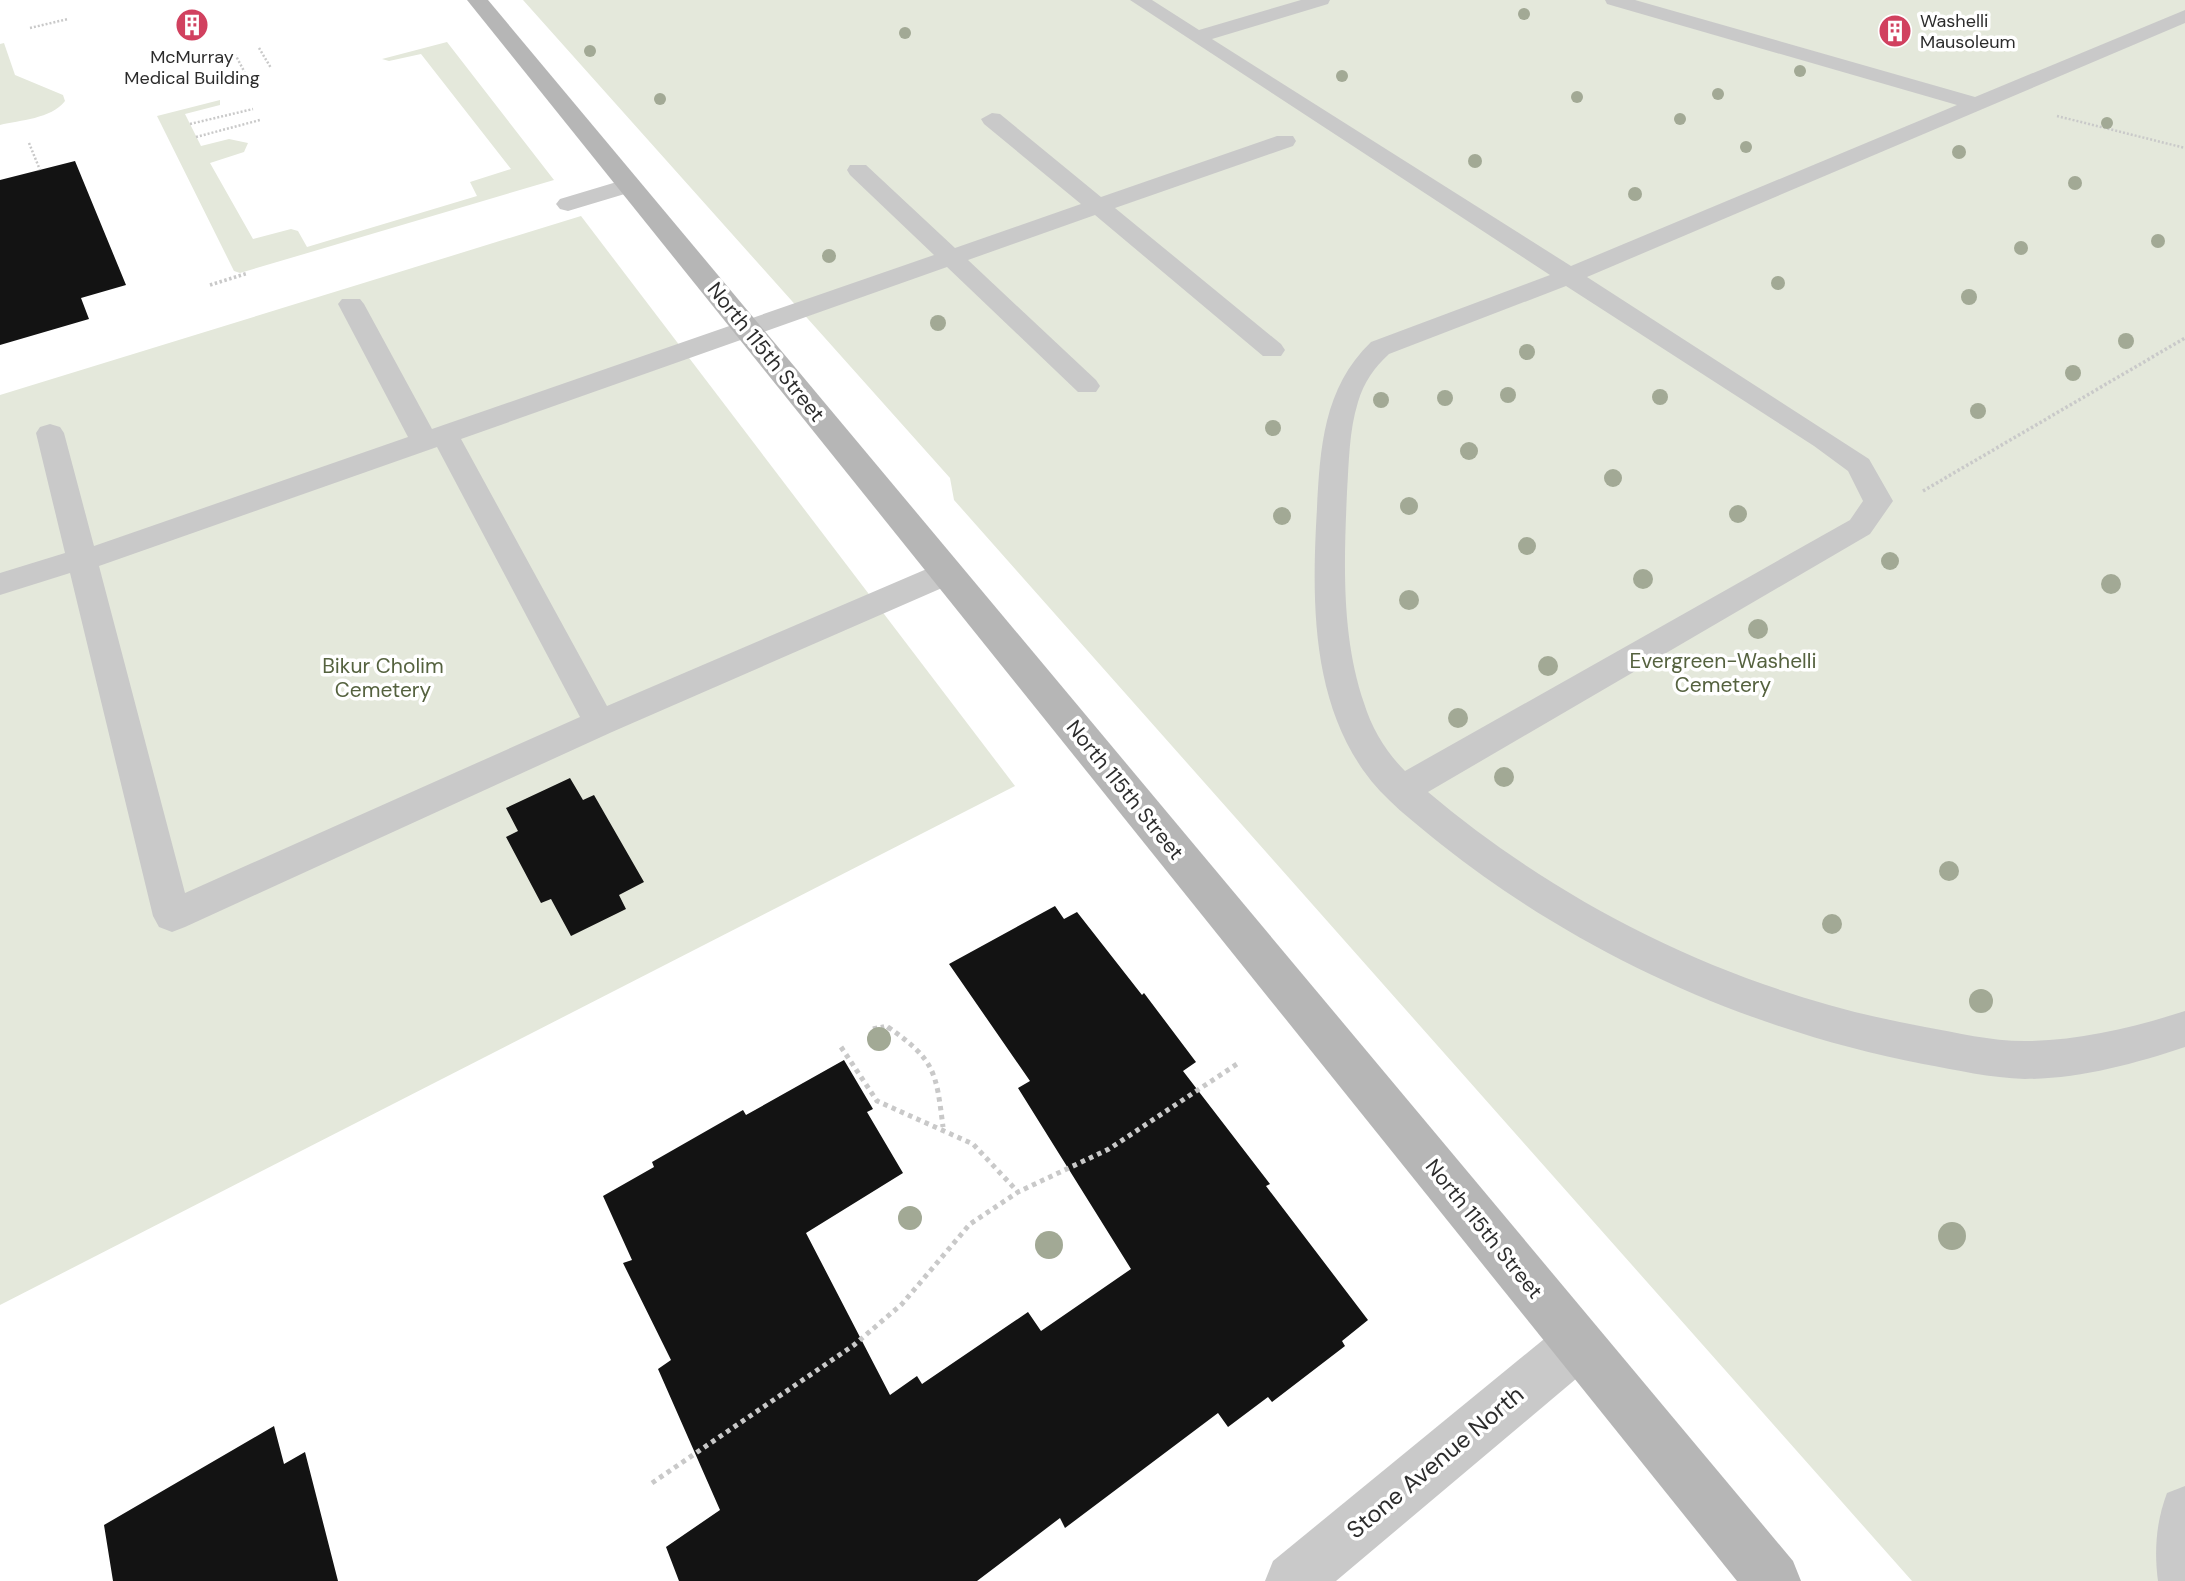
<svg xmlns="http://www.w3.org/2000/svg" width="2185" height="1581" font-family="'DM Sans',sans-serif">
<rect width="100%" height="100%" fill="#fff"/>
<g fill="#e4e8db">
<polygon points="523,0 2185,0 2185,1581 1912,1581 954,500 950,478"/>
<polygon points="447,42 554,180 240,273 234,271 157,116 220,100 220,105 185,114 201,146 229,139 248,143 244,152 210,163 253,239 291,229 298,231 307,247 477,196 470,182 511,169 421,54 389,61 382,59"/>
<path d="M4,43L15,75L63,95L65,101C51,119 20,120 0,125V44Z"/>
<polygon points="581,216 1015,786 0,1305 0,395"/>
</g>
<g fill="#131313">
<polygon points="75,161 126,285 81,298 89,319 0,345 0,180"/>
<polygon points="570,778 583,800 594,795 644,882 619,895 626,909 571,936 551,899 541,903 506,837 518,831 506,808"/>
<polygon points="1055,906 1064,919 1077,912 1142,995 1144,993 1196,1062 1183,1071 1270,1184 1266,1186 1368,1320 1342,1341 1345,1346 1272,1402 1268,1397 1228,1427 1218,1413 1065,1528 1060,1518 977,1581 679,1581 666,1547 720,1510 658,1369 671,1360 623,1263 632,1260 603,1196 654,1167 652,1162 743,1110 746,1115 844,1060 873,1109 867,1112 903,1173 806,1233 890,1395 917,1376 922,1384 1028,1312 1041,1331 1131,1269 1018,1088 1030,1081 949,964"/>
<polygon points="274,1426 284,1464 305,1452 338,1581 113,1581 104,1525"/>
</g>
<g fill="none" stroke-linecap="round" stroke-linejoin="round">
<g stroke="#c9c9c9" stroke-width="2.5" stroke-dasharray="2 2" stroke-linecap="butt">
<polyline points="30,28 68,19"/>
<polyline points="259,48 271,68"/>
<polyline points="235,54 246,75"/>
<polyline points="2057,116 2185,148"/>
<polyline points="190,124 253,109"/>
<polyline points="196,137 260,120"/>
<polyline points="29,143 40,170"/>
</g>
<g stroke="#c9c9c9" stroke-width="3.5" stroke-dasharray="2.5 2.5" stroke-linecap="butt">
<polyline points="210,285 248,273"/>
<polyline points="1923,491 2185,338"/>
</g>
<polyline stroke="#c9c9c9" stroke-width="4.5" stroke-dasharray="3.5 3.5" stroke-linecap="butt" points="874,1029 886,1026 890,1029"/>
<g stroke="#c9c9c9" stroke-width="5" stroke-dasharray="4.5 4.5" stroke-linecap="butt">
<path d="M888,1027C935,1060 936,1071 943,1127"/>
<polyline points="873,1029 881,1027"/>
<polyline points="841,1047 877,1101 973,1144 1018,1192"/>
<polyline points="652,1483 854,1345 902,1304 970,1224 1018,1192 1109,1149 1240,1062"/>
</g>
<g fill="#c9c9c9" fill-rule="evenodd">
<path d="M1130,0H1152L1199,30L1301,0H1330L1328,4L1212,39L1571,266L1957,105L1607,4L1605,0H1635L1975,97L2185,10V23L1587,277L1869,459L1893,501L1870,534L1428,792C1569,911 1742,994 1925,1027C1959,1033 1994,1042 2030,1041C2082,1040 2135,1027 2185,1011V1047C2134,1064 2079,1079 2025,1079C1991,1078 1956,1070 1923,1064C1750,1031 1580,954 1442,845C1414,822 1384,800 1363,770C1314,699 1312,610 1316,526C1320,459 1319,392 1371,342L1550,275ZM1566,286L1814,446L1848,471L1863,501L1850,520L1405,771C1386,752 1372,729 1364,703C1341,636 1344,562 1347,492C1349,462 1349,431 1358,402C1364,382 1374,368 1389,354Z"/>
<path d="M992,113L1000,114L1101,197L1277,136H1293L1296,141L1293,146L1115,208L1281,344L1285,350L1281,356H1263L1095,215L968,260L1096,380L1100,386L1096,392H1078L947,267L461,439L607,706L936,565L947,562L958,565L962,573L958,581L612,732L185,927L172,932L159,927L153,916L70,573L0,595V573L65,553L36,433L40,427L50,424L60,427L64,433L94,546L408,437L338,304L342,299H360L364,304L432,429L934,255L850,175L847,170L850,165H866L955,248L1081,204L984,124L981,119ZM437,447L580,717L185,893L99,566Z"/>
<polygon points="630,178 638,180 641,185 638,190 568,211 560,209 556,204 560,199"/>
<path d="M2185,1486V1581H2158C2154,1551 2156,1522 2167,1493Z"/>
</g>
<polygon fill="#c9c9c9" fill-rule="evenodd" points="1578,1319 1596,1326 1603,1344 1596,1362 1336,1581 1265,1581 1273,1561 1560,1326"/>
<polygon fill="#b6b6b6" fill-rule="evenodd" points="467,0 488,0 1793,1561 1801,1581 1737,1581"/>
</g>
<g fill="#a2a995">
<circle cx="1524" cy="14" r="6"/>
<circle cx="905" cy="33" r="6"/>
<circle cx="590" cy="51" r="6"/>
<circle cx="1800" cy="71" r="6"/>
<circle cx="1342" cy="76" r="6"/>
<circle cx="1718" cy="94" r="6"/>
<circle cx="1577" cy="97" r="6"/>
<circle cx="660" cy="99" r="6"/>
<circle cx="1680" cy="119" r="6"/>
<circle cx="2107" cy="123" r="6"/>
<circle cx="1746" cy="147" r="6"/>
<circle cx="1959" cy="152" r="7"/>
<circle cx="1475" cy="161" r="7"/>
<circle cx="2075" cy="183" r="7"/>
<circle cx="1635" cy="194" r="7"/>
<circle cx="2158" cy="241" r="7"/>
<circle cx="2021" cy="248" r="7"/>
<circle cx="829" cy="256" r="7"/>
<circle cx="1778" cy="283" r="7"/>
<circle cx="1969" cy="297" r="8"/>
<circle cx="938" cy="323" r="8"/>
<circle cx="2126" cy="341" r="8"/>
<circle cx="1527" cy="352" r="8"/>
<circle cx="2073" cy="373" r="8"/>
<circle cx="1508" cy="395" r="8"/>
<circle cx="1660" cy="397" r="8"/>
<circle cx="1445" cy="398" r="8"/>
<circle cx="1381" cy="400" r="8"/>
<circle cx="1978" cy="411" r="8"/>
<circle cx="1273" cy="428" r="8"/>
<circle cx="1469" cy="451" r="9"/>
<circle cx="1613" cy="478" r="9"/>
<circle cx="1409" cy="506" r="9"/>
<circle cx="1738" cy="514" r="9"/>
<circle cx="1282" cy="516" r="9"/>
<circle cx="1527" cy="546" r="9"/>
<circle cx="1890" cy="561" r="9"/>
<circle cx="1643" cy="579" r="10"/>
<circle cx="2111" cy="584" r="10"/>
<circle cx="1409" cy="600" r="10"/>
<circle cx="1758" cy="629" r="10"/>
<circle cx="1548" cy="666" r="10"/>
<circle cx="1458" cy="718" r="10"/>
<circle cx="1504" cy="777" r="10"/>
<circle cx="1949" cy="871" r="10"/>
<circle cx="1832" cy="924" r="10"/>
<circle cx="1981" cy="1001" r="12"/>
<circle cx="879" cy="1039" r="12"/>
<circle cx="910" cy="1218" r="12"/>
<circle cx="1952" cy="1236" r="14"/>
<circle cx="1049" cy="1245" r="14"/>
</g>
<defs>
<symbol id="building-disc" viewBox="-11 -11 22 22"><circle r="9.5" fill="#d1415f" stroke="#fff"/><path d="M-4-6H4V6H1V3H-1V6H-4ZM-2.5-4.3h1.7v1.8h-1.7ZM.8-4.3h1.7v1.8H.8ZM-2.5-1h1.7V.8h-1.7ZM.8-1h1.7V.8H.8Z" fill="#fff"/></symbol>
</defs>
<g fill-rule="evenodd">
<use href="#building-disc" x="173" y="6" width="38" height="38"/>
<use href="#building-disc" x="1876" y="12" width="38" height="38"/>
</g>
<g text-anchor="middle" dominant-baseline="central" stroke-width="7" stroke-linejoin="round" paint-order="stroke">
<g font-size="18" fill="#2c2c2c" stroke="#fff" text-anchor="start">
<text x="1920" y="21">Washelli<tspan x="1920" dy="21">Mausoleum</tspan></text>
<text x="192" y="57" text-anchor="middle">McMurray<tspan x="192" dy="21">Medical Building</tspan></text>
</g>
<g font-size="21" fill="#2c2c2c" stroke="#fff">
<text transform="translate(766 352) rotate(51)">North 115th Street</text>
<text transform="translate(1125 790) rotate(51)">North 115th Street</text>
<text transform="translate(1484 1229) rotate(51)">North 115th Street</text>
</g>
<g font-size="21" fill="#55623f" stroke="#fff">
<text x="1723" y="661">Evergreen-Washelli<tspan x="1723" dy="24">Cemetery</tspan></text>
<text x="383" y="666">Bikur Cholim<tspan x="383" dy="24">Cemetery</tspan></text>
</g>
<g font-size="24" fill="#2c2c2c" stroke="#fff">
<text transform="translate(1435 1462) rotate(-40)">Stone Avenue North</text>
</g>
</g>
</svg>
